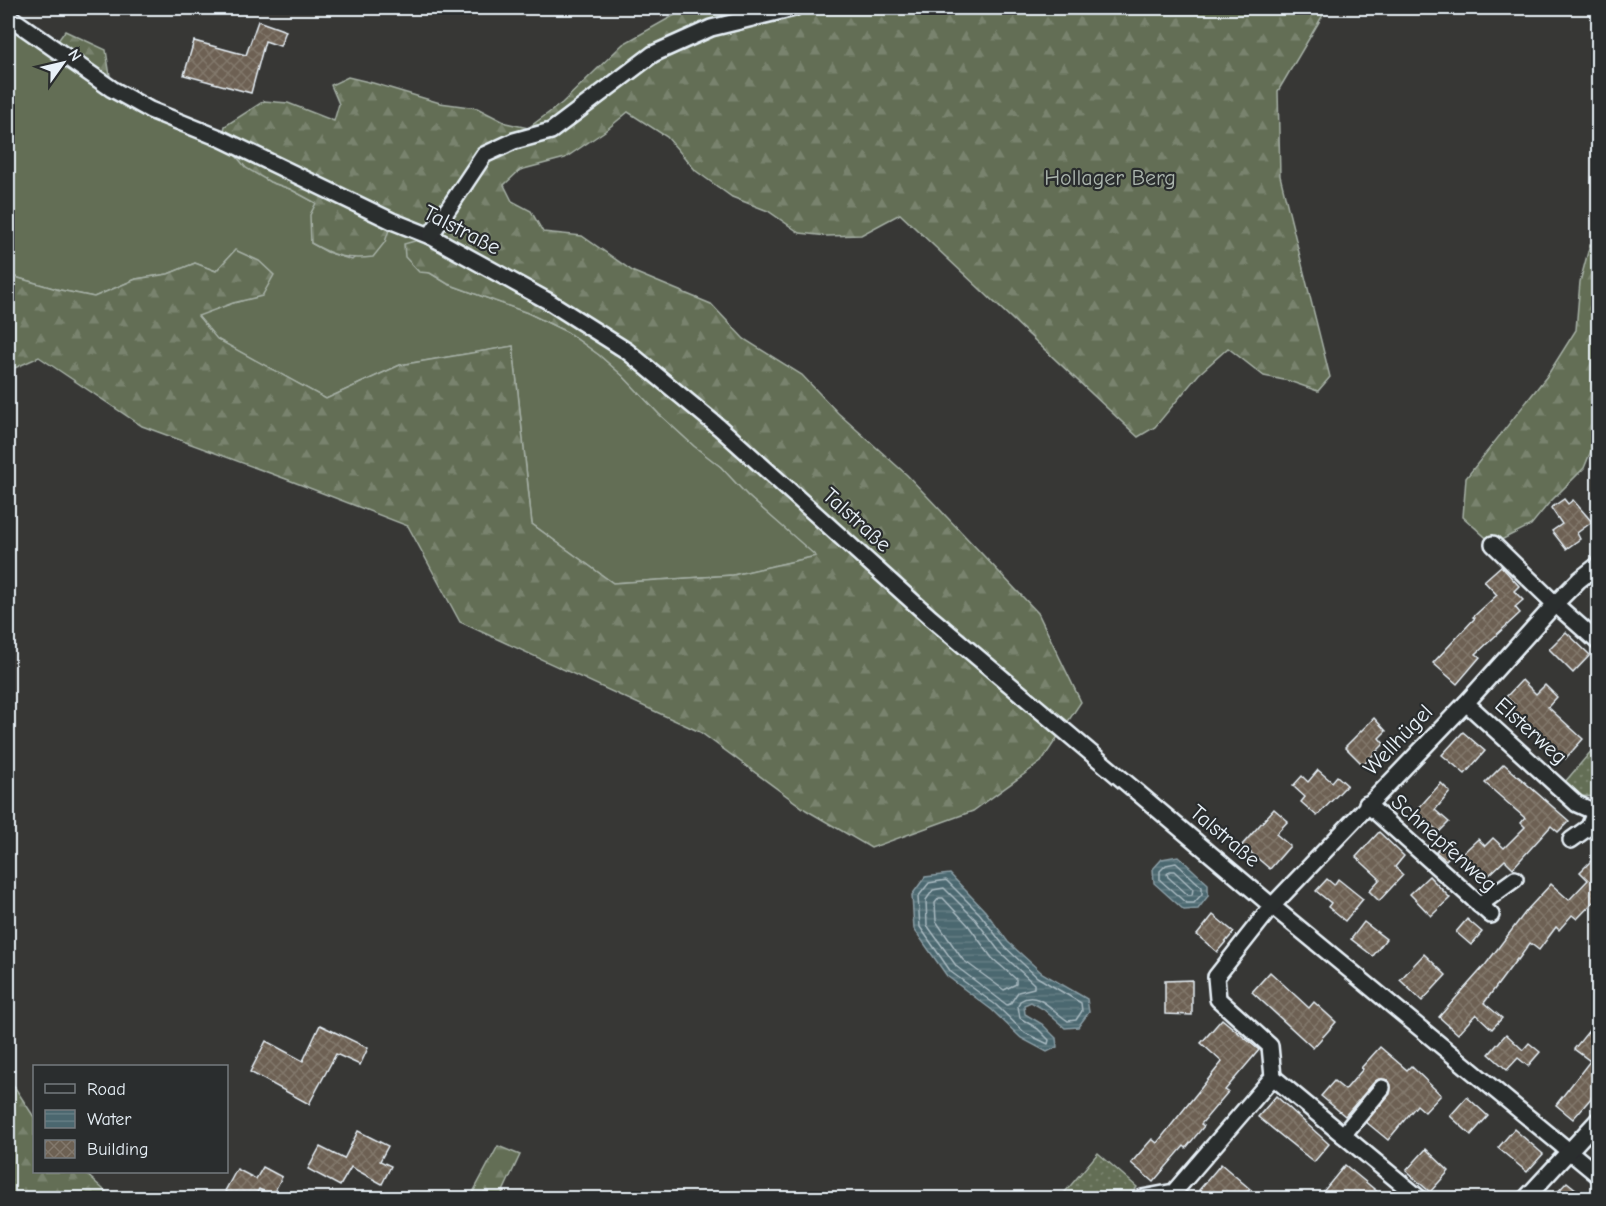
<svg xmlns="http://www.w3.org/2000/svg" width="1606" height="1206" font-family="'Comic Neue',sans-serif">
<defs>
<pattern id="forest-firs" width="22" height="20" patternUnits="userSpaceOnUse" patternTransform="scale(1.5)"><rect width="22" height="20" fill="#636e55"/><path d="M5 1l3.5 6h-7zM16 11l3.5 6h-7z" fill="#79836e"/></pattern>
<pattern id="park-dots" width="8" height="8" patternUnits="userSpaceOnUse" patternTransform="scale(1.5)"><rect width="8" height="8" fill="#636e55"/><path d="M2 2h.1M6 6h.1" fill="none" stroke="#79836e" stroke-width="1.8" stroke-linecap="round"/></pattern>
<pattern id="water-rules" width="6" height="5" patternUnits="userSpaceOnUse" patternTransform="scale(1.5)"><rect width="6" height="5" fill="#4b676f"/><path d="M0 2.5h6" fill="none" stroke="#657d84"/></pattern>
<pattern id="building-cross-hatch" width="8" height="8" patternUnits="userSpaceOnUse" patternTransform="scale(1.5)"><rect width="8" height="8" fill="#6d6153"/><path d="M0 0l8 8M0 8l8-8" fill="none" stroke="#82786c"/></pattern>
</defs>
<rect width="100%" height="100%" fill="#373735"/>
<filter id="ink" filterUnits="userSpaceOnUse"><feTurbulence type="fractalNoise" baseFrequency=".0167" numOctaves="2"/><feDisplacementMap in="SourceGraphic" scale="12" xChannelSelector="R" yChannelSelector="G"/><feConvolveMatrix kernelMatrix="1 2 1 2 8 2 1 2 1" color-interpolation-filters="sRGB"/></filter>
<g filter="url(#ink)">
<polygon fill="#636e55" stroke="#a6b0a6" stroke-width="1.5" points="21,26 112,89 222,139 270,182 290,189 316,203 311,243 327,252 352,260 392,221 430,236 430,273 448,284 528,313 567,332 599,355 623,376 659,414 694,446 721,467 748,496 817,556 733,575 613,583 532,524 513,346 400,365 326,399 216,339 197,315 233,303 263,295 235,251 216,271 195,263 168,274 136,279 94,297 60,290 8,275 8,32"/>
<g fill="url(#forest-firs)" stroke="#a6b0a6" stroke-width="1.5">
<path d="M687,8H1322L1323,15L1278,91L1280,176L1330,377L1318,391L1289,381L1264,376L1228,348L1199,374L1155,427L1138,437L900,214L861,235L827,236L800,233L768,211L732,197L696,171L667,137L628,112L605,131L565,158L520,170L504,185L512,201L531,211L543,232L582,236L634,272L711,304L744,339L802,375L838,413L907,475L1038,613L1081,702L1041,762L973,811L871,848L806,810L700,732L460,622L408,526L286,479L142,426L39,357L8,371V275L60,290L94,297L136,279L168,274L195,263L216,271L235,250L259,261L274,275L262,296L233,303L198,316L217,339L326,399L400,365L513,346L532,524L613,583L733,575L816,556L748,496L721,467L694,446L659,414L623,376L599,355L567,332L528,313L448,284L430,273L419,272L405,257L404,244L429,237L392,221L385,242L373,257C346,260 334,256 311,243L310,215L316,203L290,189L270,182L246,168L222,139L225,126L264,101L288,103L334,121L339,104L331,85L348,77L373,83L440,103L477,108L506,123L528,128L562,103L623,44Z"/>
<polygon points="65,31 106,50 112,89 52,49"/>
<polygon points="1590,244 1598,247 1598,440 1594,444 1584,468 1549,503 1531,525 1493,544 1463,517 1466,478 1547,376 1576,330 1580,282"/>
<polygon points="8,1077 34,1117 34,1172 84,1172 113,1198 8,1198"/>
<polygon points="498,1146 520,1155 500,1198 470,1198"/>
</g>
<g fill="url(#park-dots)" stroke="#a6b0a6" stroke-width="1.5">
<polygon points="1598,743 1598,797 1581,796 1565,782"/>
<polygon points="1098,1153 1137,1187 1128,1198 1060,1198"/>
</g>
<g fill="url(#water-rules)" stroke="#8a9ea6" stroke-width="1.5">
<polygon points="1178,856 1208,884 1208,896 1198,909 1184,910 1154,883 1153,869 1162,859"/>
<polygon points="950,874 985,911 1008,942 1042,973 1087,999 1089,1012 1078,1027 1065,1028 1043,1009 1031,1002 1024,1005 1025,1014 1042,1024 1056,1038 1057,1047 1047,1052 1021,1038 992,1010 947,976 914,929 912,895 925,877"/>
</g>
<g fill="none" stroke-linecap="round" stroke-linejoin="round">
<g stroke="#a9bac1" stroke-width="1.5">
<polygon points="1176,863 1202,887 1202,894 1194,903 1186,903 1160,880 1160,871 1166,865"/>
<polygon points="1170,871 1174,871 1193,889 1192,895 1188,895 1168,877 1167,874"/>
<path d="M946,880L980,914L1004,946L1037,977L1081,1003L1082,1011L1076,1020L1068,1021C1053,1012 1038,989 1020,1001L1018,1006L1020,1018L1038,1029L1049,1040L1048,1044L1025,1033L996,1005L951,972L920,927L918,897L929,883Z"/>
<polygon points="944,888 975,919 999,951 1034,984 1034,988 1018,992 1010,1004 1007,1005 957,967 927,925 926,900 933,890"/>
<polygon points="939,898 943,898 968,925 992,958 1016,979 1016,984 1004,990 963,960 936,921 935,903"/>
</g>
</g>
<g fill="url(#building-cross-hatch)" stroke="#e8f1f8" stroke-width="1.5">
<polygon points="258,21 286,31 280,46 265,41 251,93 184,75 194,41 246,55"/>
<polygon points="1564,499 1568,504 1573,500 1592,522 1577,533 1580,539 1566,549 1552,531 1562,524 1551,508"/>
<polygon points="1501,566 1519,586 1514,591 1523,600 1515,607 1520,613 1476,654 1480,657 1457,684 1433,663 1475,618 1473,617 1497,595 1484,581"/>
<polygon points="1566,632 1590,655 1573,673 1549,649"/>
<polygon points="1522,680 1536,694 1545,685 1557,697 1548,707 1583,739 1565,759 1529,727 1527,729 1509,711 1515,705 1506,697"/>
<polygon points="1374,718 1386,731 1379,738 1384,744 1363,765 1345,747"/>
<polygon points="1463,732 1485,751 1465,774 1442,755"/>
<polygon points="1504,764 1569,821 1558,832 1551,826 1513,868 1505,860 1485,879 1461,855 1478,839 1485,846 1493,838 1504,848 1525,827 1521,823 1525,818 1485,783"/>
<polygon points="1318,770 1332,782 1337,776 1347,785 1317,816 1301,802 1305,797 1293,786 1302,776 1308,782"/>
<polygon points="1441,783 1450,792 1435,810 1449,822 1439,832 1416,811"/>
<polygon points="1274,809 1288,821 1276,834 1290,846 1270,869 1242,845"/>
<polygon points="1379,832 1404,856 1395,867 1403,875 1379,901 1369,891 1380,879 1356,857"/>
<polygon points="1446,840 1456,849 1446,860 1436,852"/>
<polygon points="1592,860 1599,866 1599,896 1577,919 1572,915 1559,930 1556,927 1539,950 1530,943 1518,960 1517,959 1484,1003 1502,1018 1492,1029 1476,1014 1458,1034 1439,1017 1486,964 1527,910 1551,884 1569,900 1588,880 1580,872"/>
<polygon points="1429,876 1450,898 1431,916 1410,894"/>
<polygon points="1327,879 1334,885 1338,879 1363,899 1345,921 1328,907 1331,903 1316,891"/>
<polygon points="1213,915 1234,932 1217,952 1197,935"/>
<polygon points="1467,919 1482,932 1471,945 1456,932"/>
<polygon points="1364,922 1386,939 1373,956 1351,939"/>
<polygon points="1424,954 1446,975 1422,1001 1400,980"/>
<polygon points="1270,972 1309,1008 1314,1002 1336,1022 1313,1048 1252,992"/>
<polygon points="1192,980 1192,1015 1165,1014 1165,981"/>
<polygon points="1599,1018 1599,1089 1573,1119 1556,1105 1590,1061 1574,1049"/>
<polygon points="1222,1019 1259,1050 1225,1090 1228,1092 1201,1124 1204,1126 1186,1148 1184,1146 1153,1182 1131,1163 1152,1139 1157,1143 1222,1062 1201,1043"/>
<polygon points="320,1025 368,1048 360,1065 336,1054 309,1104 250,1072 266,1041 303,1061"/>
<polygon points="1506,1034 1523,1050 1529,1043 1540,1052 1528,1066 1518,1058 1507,1070 1489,1054"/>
<polygon points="1380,1047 1407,1070 1411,1066 1441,1095 1425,1112 1417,1105 1388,1140 1366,1122 1390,1094 1391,1085 1388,1080 1379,1079 1375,1081 1345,1116 1321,1096 1334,1081 1345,1090 1363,1069 1361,1068"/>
<polygon points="1276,1096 1329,1144 1314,1162 1258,1117"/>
<polygon points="1467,1097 1488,1116 1471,1135 1450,1116"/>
<polygon points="1514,1129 1543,1154 1527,1172 1498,1148"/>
<polygon points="358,1131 388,1146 380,1161 391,1166 382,1184 351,1167 340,1186 308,1169 320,1147 344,1159"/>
<polygon points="1426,1149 1449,1171 1430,1192 1406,1171"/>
<polygon points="1221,1164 1250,1189 1241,1198 1210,1198 1199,1190"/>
<polygon points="1345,1165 1385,1198 1329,1198 1322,1193"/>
<polygon points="263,1167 282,1177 272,1196 259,1189 254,1198 237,1198 225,1191 237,1169 256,1179"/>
<polygon points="1567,1182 1587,1198 1552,1198"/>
</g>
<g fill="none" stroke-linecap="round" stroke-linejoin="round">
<defs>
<g id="minor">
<polyline points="8,16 112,89 150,110 222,139 392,221 430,236 548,301 627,351 720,428 931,618 1272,906 1598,1175"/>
<polyline points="430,236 484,155 514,141 551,131 653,54 711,28 794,8"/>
<polyline points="1493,544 1555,604 1598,642"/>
<polyline points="1466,703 1577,804 1595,812"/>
<polyline points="1367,804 1491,915"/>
<polyline points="1571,840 1589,827 1595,812 1598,812"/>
<polyline points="1479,905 1515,879"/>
<polyline points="1273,1077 1419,1198"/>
<polyline points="1343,1135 1382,1088"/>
<polyline points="1142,1198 1174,1192 1273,1077 1270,1046 1218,999 1216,977 1272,906 1466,703 1555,604 1579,580 1598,565"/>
<polyline points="1526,1198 1598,1120"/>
</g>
</defs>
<use href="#minor" stroke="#e8f1f8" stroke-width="20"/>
<use href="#minor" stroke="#2a2d2e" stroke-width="15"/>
</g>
</g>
<g text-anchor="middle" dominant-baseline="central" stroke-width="4.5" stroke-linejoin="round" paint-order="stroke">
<g font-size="22" fill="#acb6af" stroke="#2a2d2e">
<text x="1110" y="178">Hollager Berg</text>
</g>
<g font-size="22" fill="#e8f1f8" stroke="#2a2d2e">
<text transform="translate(462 230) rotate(27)">Talstraße</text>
<text transform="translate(857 520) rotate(42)">Talstraße</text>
<text transform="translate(1531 731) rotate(42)">Elsterweg</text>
<text transform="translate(1398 740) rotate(-46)">Wellhügel</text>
<text transform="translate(1225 836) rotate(40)">Talstraße</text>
<text transform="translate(1444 843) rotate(42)">Schnepfenweg</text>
</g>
</g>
<rect width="1606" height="1206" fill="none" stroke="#2a2d2e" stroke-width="30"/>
<rect x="15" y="15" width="1576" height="1176" fill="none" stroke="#e8f1f8" stroke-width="2" filter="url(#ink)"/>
<rect x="33" y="1065" width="195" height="108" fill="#2a2d2e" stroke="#767b7f" stroke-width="1.5"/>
<rect x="45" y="1084" width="30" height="9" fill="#2a2d2e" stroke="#767b7f" stroke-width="1.5"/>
<text x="87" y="1095" font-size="18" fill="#e8f1f8">Road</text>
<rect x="45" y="1110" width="30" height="18" fill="url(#water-rules)" stroke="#767b7f" stroke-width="1.5"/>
<text x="87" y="1125" font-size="18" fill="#e8f1f8">Water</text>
<rect x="45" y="1140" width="30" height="18" fill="url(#building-cross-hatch)" stroke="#767b7f" stroke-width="1.5"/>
<text x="87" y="1155" font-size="18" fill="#e8f1f8">Building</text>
<g transform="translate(63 63) rotate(56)" stroke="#2a2d2e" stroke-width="4.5" paint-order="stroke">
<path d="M0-4.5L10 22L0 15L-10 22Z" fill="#e8f1f8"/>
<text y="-9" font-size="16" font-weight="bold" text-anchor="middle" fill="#e8f1f8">N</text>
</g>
</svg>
